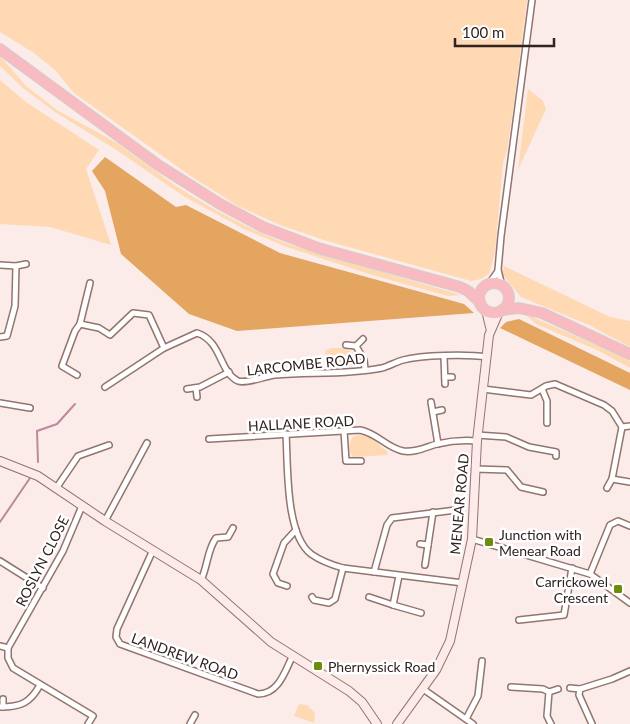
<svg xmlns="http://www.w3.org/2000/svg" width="630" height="724" font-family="Lato,sans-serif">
<rect width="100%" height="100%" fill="#fbecea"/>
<g fill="#fed9b3">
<polygon points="0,0 527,0 514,102 507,151 503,163 495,252 489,274 481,279 471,281 327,241 280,225 238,206 192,177 74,93 55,70 34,53 0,32"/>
<polygon points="0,56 26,86 57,110 117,143 176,186 210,207 254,230 288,244 461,295 448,296 372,275 284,246 244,229 185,197 115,149 55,112 23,88 0,66"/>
<polygon points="0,80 26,102 99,150 86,169 111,245 50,227 0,224"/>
<polygon points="528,89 543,101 546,109 518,170"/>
<polygon points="504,266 610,317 630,321 630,347 589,325 521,297 502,274"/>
<polygon points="525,314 622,356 630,361 630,368 597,350 536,324"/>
<polygon points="332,348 343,348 358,355 360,364 327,368 325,355 326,350"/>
<path d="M354,436C369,432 376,443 387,451L388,455L353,457C348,452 348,441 354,436Z"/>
<polygon points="299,704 307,705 315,713 314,723 294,716"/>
</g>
<g fill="#e3a560">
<polygon points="105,157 176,207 186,205 280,253 464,304 474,313 237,331 189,314 121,254 105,191 92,171"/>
<polygon points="519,319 630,373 630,390 500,328 506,322"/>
</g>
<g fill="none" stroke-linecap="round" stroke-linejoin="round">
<g stroke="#be889d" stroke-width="2">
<polyline points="38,462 37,431 57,424 75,404"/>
<polyline points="0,522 30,478"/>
</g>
<defs>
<g id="street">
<polyline points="0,265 16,266 26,264"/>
<polyline points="488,285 498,271"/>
<polyline points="502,286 498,270 501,236 532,0"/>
<polyline points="80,324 90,283"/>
<polyline points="0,337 7,336 15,306 16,266"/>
<polyline points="363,339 356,346 364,360 365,369"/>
<polyline points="346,345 356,346"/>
<polyline points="444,357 445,384"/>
<polyline points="77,375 62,366 75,331 80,324 99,328 110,335 133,313 149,315 164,348"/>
<polyline points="445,377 452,377"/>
<path d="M105,387L164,348L197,333C222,341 219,372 238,381C247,384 265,376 275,375C310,372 347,375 382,368C389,366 396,362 403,360C422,355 467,354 487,357"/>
<polyline points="196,388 197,397"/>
<polyline points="187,389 200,387 229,372"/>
<polyline points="483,389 531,395 546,386 555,384 604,405 612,411 622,427 612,479 607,488"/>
<polyline points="542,389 547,401 547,423"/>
<polyline points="431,402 438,444"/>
<polyline points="0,403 30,408"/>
<polyline points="433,412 442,410"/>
<polyline points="622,427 630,426"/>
<polyline points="344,431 346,461 361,461"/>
<path d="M286,434C288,465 285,534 311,554C321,561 332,565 343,568L463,583"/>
<polyline points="477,435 506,437 529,447 556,452 556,456"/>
<path d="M209,439L360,430C377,433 387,448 403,451C415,453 426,447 437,444C450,441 464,440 477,441"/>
<polyline points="475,469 507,470 521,487 543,492"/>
<polyline points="612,479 630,482"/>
<polyline points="57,487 78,456 109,445"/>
<polyline points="82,506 63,551 8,648 8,658 13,668 93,716 88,724"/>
<polyline points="105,521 147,443"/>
<polyline points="472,539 590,574 630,603"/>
<polyline points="420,544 428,545"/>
<path d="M153,550L117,629L116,637L120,644L258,694C279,694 285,671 293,655"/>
<polyline points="0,561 43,588"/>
<polyline points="425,565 433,512"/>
<polyline points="374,572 387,525 392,518 456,510"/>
<polyline points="590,574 610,525 618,521 630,526"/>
<polyline points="399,576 393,605 421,613"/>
<path d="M201,580C208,566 207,550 216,538L228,537L233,528"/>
<polyline points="287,586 278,583 273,574 284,543 296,530"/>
<polyline points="312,597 314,600 329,603 335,599 343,568"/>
<polyline points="369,597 393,605"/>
<polyline points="519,620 564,615 572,568"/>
<polyline points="0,646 8,648"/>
<polyline points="511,687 543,689 549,692 547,716 551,724"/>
<polyline points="570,688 580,689"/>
<polyline points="423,689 473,724"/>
<polyline points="549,692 558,689"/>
<polyline points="3,699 3,707"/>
<path d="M0,707C21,707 30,703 40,685"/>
<polyline points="466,719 478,696 482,661"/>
<polyline points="190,724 195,715"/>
<polyline points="592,724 579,695 580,689 612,679 630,671"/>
</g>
<g id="secondary">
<polyline points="486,310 490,327"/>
<polyline points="0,461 38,476 105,521 201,580 271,642 349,691 362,702 377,724"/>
<polyline points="397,724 436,670 450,641 472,539 477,441 489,335 499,312"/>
</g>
<g id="highway">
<polyline points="0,49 158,165 220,204 263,227 318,248 460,287 468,291 480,302"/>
<circle cx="494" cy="298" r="15"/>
<polyline points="502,310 519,308 542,313 630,354"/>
</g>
</defs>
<use href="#street" stroke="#93746e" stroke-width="8"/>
<use href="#secondary" stroke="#93746e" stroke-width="10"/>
<use href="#highway" stroke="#d1cfce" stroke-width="12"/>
<use href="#street" stroke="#fff" stroke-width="5"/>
<use href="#secondary" stroke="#fdebec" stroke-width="8"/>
<use href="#highway" stroke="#f7bbc1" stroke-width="10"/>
</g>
<g fill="#6d8c0c" stroke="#fff" stroke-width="2">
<rect x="484" y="537" width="10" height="10" rx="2.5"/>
<rect x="613" y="584" width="10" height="10" rx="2.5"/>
<rect x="313" y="661" width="10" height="10" rx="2.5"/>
</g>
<g text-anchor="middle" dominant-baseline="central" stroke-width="5" stroke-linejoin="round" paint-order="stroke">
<g font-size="14" fill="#302321" stroke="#fff">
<text transform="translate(306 364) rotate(-6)">LARCOMBE ROAD</text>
<text transform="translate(301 423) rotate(-3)">HALLANE ROAD</text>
<text transform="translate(459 504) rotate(-85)">MENEAR ROAD</text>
<text transform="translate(42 561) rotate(-63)">ROSLYN CLOSE</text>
<text transform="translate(185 656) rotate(20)">LANDREW ROAD</text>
</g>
<g font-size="14" fill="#302321" stroke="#fff" text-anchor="start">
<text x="499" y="534">Junction with<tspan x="499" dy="16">Menear Road</tspan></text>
<text x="608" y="581" text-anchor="end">Carrickowel<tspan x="608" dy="16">Crescent</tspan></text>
<text x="328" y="666">Phernyssick Road</text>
</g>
</g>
<path d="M455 38v8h99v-8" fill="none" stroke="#302321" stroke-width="2.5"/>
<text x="462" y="38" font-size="15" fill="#302321" stroke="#ffffff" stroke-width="4" paint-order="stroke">100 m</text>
</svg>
